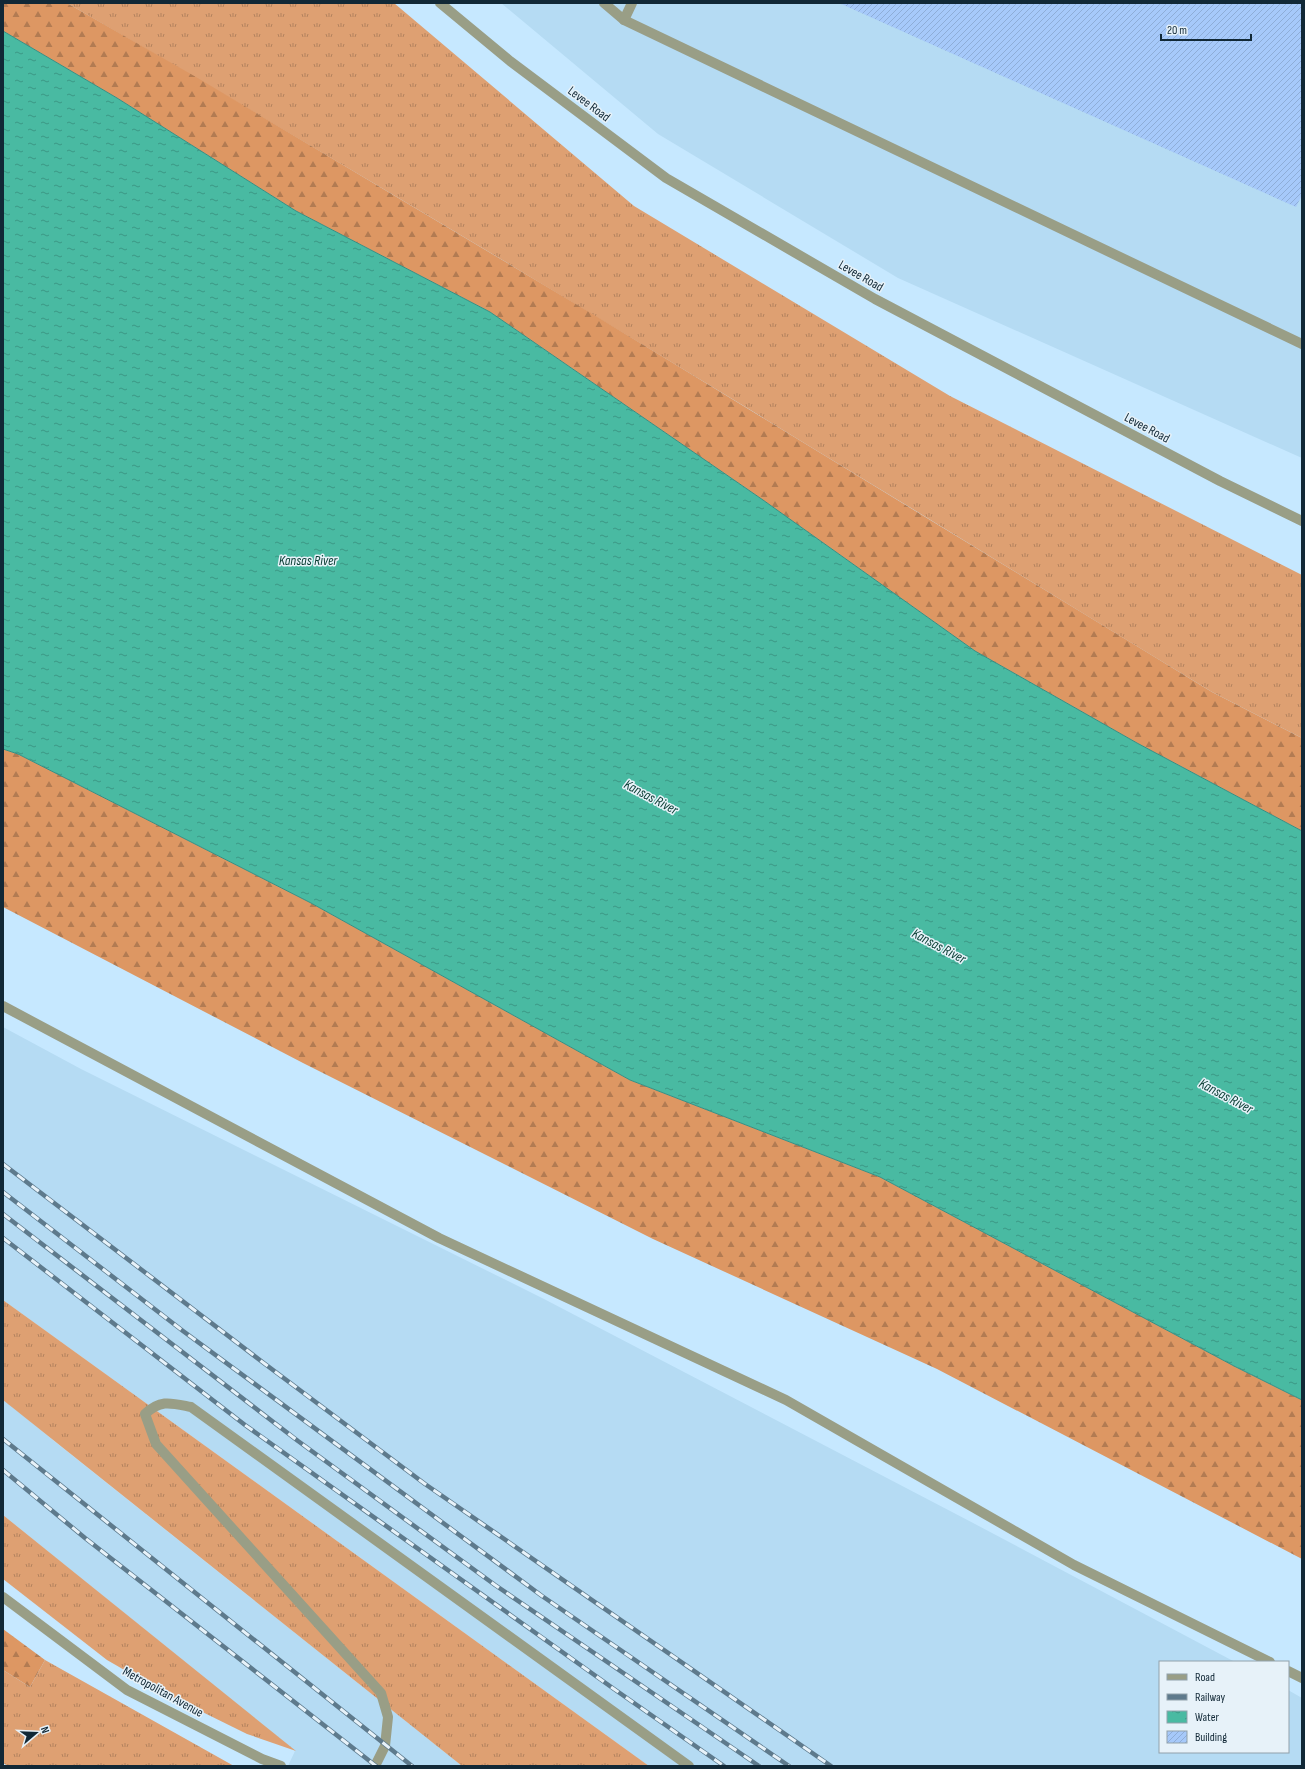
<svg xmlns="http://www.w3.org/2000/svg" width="1305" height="1769" font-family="'Sofia Sans Condensed',sans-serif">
<defs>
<pattern id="grass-tufts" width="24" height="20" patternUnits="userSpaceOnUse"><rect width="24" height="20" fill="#dea072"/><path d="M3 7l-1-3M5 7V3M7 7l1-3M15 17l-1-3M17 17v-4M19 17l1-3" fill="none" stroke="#b3825e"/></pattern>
<pattern id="forest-firs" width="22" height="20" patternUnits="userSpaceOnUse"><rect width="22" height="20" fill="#dd9763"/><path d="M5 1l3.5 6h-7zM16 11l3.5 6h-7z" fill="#b27b52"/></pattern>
<pattern id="water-ripples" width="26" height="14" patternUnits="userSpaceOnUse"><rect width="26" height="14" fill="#49baa2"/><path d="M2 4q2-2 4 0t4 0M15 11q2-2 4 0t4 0" fill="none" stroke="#3b9785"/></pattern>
<pattern id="building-hatch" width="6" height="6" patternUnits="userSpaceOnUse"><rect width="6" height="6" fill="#a6c9fa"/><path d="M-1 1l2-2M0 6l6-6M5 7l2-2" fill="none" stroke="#8eadd7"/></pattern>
</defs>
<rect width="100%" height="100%" fill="#c6e8ff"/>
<g fill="#b5dbf3">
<polygon points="501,3 1302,3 1302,458 898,278 658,134"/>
<polygon points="3,1027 81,1069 544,1299 975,1524 1235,1662 1160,1662 1160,1752 1288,1752 1288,1690 1302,1698 1302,1766 649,1766 3,1300"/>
<polygon points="3,1399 54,1441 462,1766 288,1766 295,1751 3,1515"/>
</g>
<g fill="url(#grass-tufts)">
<path d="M67,3H394L634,206L950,396L1302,575V738L1212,692C832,460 453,226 67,3Z"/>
<polygon points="3,1300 649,1766 462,1766 3,1400"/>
<polygon points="3,1515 296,1751 247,1734 166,1694 107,1660 3,1579"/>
<polygon points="45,1660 234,1766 8,1766 3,1763 3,1670 30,1687"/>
</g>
<g fill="url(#forest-firs)">
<polygon points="3,3 67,3 196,77 596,316 1212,692 1302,738 1302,831 1137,743 975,651 763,500 490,312 296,211 117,98 3,31"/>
<polygon points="3,749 18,754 311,903 630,1080 880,1177 1234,1366 1302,1400 1302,1559 937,1369 653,1239 303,1063 3,907"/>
<polygon points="3,1629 45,1660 30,1687 3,1670"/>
</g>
<polygon fill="url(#water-ripples)" stroke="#388e82" points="3,31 117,98 296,211 490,312 763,500 975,651 1137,743 1302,831 1302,1400 1234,1366 880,1177 630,1080 311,903 18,754 3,749"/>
<polygon fill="url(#building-hatch)" points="839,3 1302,3 1302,195 1296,207"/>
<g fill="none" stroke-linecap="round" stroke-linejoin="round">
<g stroke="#999e86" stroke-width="10">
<polyline points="604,3 624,20 1302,344"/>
<polyline points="624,20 632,3"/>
<polyline points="3,1006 439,1238 786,1400 1074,1565 1270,1662"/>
<polyline points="3,1597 127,1690 262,1759 281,1766"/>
<polyline points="1288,1671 1302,1678"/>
<path d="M375,1766L385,1746L388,1717L381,1693L156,1444L145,1414C161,1399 171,1403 191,1407L689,1766"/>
</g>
<polyline stroke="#999e86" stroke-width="10" points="440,3 510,61 666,178 875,299 1220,481 1302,521"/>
<defs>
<g id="rail">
<polyline points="3,1164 265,1364 425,1484 831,1766"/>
<polyline points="3,1192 183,1331 542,1596 789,1766"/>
<polyline points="3,1214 298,1441 495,1585 759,1766"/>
<polyline points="3,1238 245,1425 614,1689 724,1766"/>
<polyline points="3,1439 412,1766"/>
<polyline points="3,1470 85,1538 376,1766"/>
</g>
</defs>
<use href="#rail" stroke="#5e7a8c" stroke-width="4.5"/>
<use href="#rail" stroke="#e7f2f9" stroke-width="3" stroke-dasharray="9" stroke-linecap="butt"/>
</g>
<g text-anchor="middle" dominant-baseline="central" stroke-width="3" stroke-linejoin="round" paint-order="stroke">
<g font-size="13" fill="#112836" stroke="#e7f2f9">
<text transform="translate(589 104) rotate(37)">Levee Road</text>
<text transform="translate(861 276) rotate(30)">Levee Road</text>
<text transform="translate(1147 428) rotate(28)">Levee Road</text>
<text transform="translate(163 1692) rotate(29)">Metropolitan Avenue</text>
</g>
<g font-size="14" font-style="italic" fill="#083c32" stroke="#e7f2f9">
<text x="308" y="560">Kansas River</text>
<text transform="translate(651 797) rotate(28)">Kansas River</text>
<text transform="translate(939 946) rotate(28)">Kansas River</text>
<text transform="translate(1226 1096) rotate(28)">Kansas River</text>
</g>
</g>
<rect width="1305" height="1769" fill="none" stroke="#112836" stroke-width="8"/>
<rect x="1159" y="1661" width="130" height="92" fill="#e7f2f9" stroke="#91a1ab"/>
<rect x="1167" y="1674" width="20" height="6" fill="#999e86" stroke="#91a1ab"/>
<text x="1195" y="1681" font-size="12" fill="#112836">Road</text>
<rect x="1167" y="1694" width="20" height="6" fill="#5e7a8c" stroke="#91a1ab"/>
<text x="1195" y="1701" font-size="12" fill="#112836">Railway</text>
<rect x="1167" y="1711" width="20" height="12" fill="url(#water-ripples)" stroke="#91a1ab"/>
<text x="1195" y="1721" font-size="12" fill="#112836">Water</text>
<rect x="1167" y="1731" width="20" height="12" fill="url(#building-hatch)" stroke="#91a1ab"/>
<text x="1195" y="1741" font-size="12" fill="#112836">Building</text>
<g transform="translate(36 1733) rotate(71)" stroke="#e7f2f9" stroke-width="3" paint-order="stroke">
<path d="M0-3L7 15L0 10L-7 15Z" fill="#112836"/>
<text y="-6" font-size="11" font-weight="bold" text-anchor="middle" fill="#112836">N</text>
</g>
<path d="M1161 34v6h90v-6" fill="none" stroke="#112836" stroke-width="2"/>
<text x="1167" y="34" font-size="12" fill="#112836" stroke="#e7f2f9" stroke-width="3" paint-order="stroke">20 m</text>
</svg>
